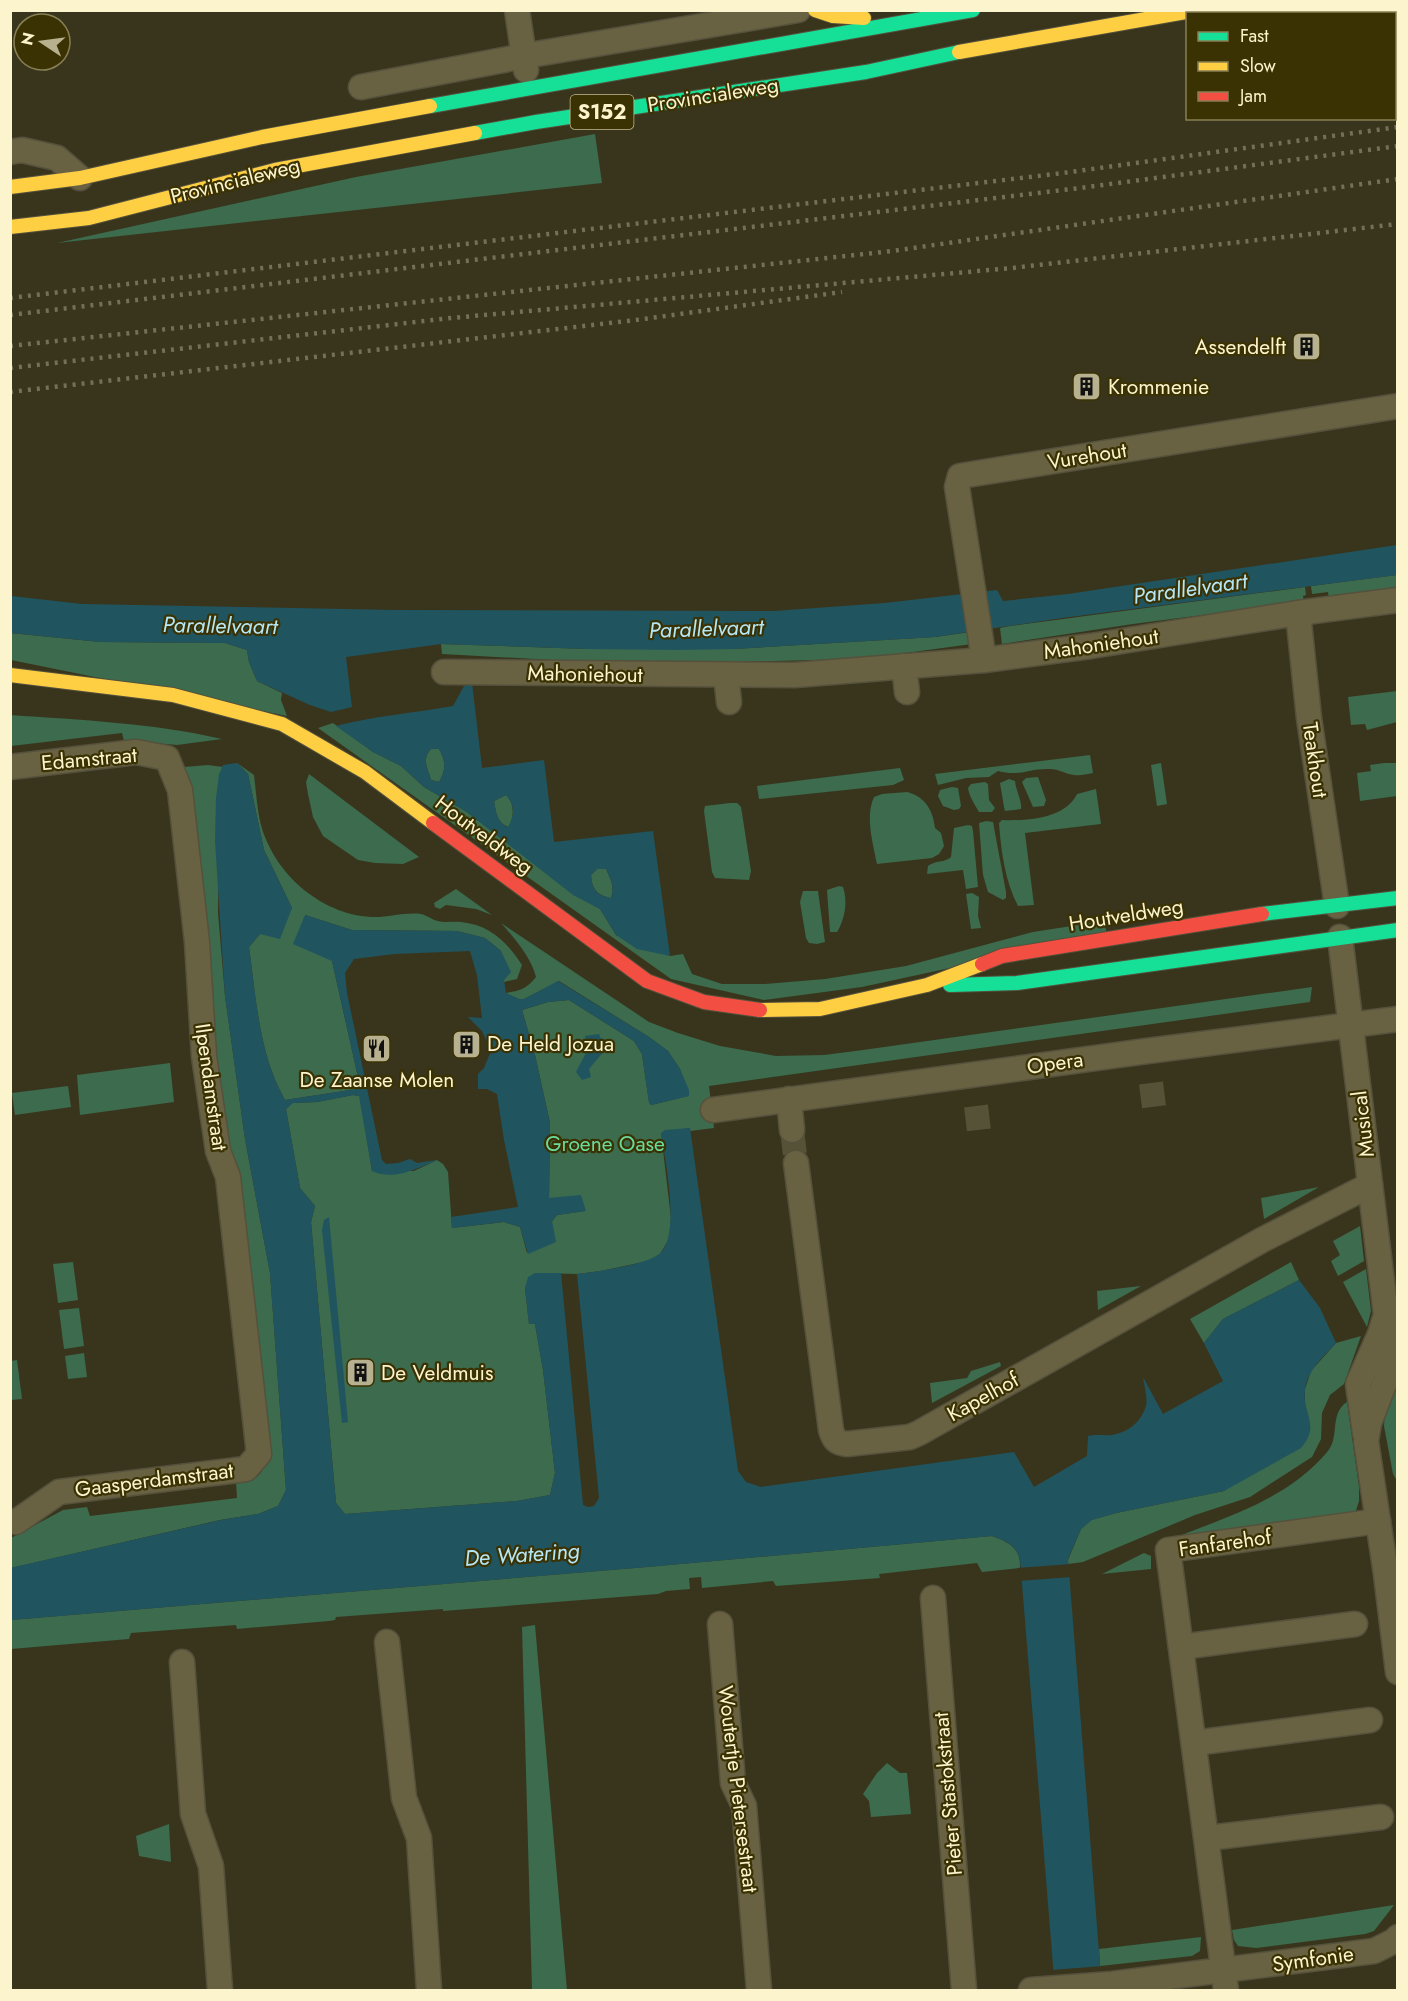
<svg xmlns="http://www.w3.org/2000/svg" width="1408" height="2001" font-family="Jost,sans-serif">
<rect width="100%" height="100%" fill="#39351d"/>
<g fill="#3c6b4d">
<polygon points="595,134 602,183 57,243 356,177"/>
<polygon points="1397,575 1397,589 1329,599 1328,592 1312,594 1311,586"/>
<polygon points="1305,587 1306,595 1303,596 1304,602 1133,624 1002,644 1000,628 1010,626"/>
<polygon points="971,632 972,644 861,659 629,664 442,654 441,644 587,649 734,649 935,637"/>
<polygon points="10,633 101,642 225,643 247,650 249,662 257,681 282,693 281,700 287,716 11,660"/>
<polygon points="1397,691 1397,722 1367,730 1365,724 1351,725 1348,697"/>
<path d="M10,715C81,720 153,723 222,739L177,745L155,743L125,745L122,733L11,746Z"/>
<polygon points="333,723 373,752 401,766 424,787 467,812 573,894 600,909 616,935 670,956 683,954 692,974 722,984 765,984 825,979 906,966 1033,932 1104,921 1107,934 862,987 764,1000 671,979 318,728"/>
<path d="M431,749H439C446,761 446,770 439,782L431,780C428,768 421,760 431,749Z"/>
<path d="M1090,755L1093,773C1087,774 1080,776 1074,775C1066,774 1059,769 1050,769C1029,768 1020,777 998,771L989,777L966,778L938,785L935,774Z"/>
<path d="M237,763L254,775C256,791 257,809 261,825C274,873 320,914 371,917C387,918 404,912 421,914C427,915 432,920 438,921C445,923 453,921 461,922C490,925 507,942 522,965L517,979L504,982L501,951L485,938L457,931L352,930L305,915L332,961L360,1086L357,1089L285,1100C259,1055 256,998 249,947L260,934L292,908L264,850L248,774Z"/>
<polygon points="1161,763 1167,804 1157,806 1151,765"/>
<polygon points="1384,763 1397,763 1397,796 1360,801 1357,773 1371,771 1370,765"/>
<path d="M208,765L223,767L219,775L218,913L225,996L245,1139L270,1273L286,1490L278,1506L258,1514L220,1520L11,1568V1538L63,1510L87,1507L90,1516L237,1498L236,1482C261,1481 265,1472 266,1450L221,1145L184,767Z"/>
<polygon points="900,768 904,780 893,785 759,799 757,786"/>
<polygon points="309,774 419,857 403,864 375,863 358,860 323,836 313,817 308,794 306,782"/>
<polygon points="1038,777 1046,800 1044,806 1033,807 1022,782 1026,778"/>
<path d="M1009,779L1015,781C1016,791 1022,800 1021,809L1005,811L1004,807L1000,783Z"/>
<path d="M985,782L988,784L989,800L995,808L992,812H979C975,805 969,796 968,788L971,784Z"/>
<polygon points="952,787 958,788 961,806 959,809 954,810 943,806 938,796 940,790"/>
<path d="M1096,789L1101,824L1025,833L1034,905L1018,906C1005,881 1001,851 999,823L1002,820C1026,821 1065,819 1077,794Z"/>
<path d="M907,792C926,797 933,811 935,828L941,833L944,846L939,854L932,858L877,864C873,843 865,817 874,797L882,794Z"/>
<path d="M506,795C515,804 514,816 509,827C497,823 496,813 494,801Z"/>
<polygon points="730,803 737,803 741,807 751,871 749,880 715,878 712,872 704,811 705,806"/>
<polygon points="986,821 993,822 1006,892 1006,898 1003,900 988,892 983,875 979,823"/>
<path d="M968,825L972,826L973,831L978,887L966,889L963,870L927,874L928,866C935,860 945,863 951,857L954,828Z"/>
<path d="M597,869H606C611,880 615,887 611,898C597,895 592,890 591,875Z"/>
<path d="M839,886L843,887C848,901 845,919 837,932H830L827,890Z"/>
<polygon points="456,889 492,915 476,909 446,905 440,909 435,907 434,903"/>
<polygon points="803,891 818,891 825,942 817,944 809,943 806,938 800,902"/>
<polygon points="972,893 979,897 978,916 981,928 971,929 966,894"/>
<path d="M501,923L649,1022L678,1033L720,1046L776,1056L824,1055L863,1050L1312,987L1310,1002L709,1086L714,1128L690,1131V1128L661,1133L671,1218L669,1239L660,1254L648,1261L601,1271L577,1274L535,1273L525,1288L529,1324H535L543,1370L555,1473L550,1495L517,1501L345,1514L336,1503L311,1222L315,1206L300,1188L286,1109L292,1103L317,1102L353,1095L360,1096L372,1171H414L437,1160L443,1164L448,1172L452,1228L504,1222L520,1227L527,1253L557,1215L585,1211L549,1198L550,1123L535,1055L522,1010L548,1002L569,1000L634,1041L642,1054L649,1102L651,1105L688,1096L680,1069L668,1051L649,1037L559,981L524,999H519L505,993C519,991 527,989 536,977C531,957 515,939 501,923Z"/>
<polygon points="170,1063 174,1102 80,1115 77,1075"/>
<polygon points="68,1086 71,1107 15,1115 12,1093"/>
<polygon points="1319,1187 1264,1219 1261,1198"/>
<polygon points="1360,1226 1364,1261 1338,1276 1331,1261 1340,1255 1333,1241"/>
<polygon points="73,1262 78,1300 58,1303 53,1264"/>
<polygon points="1291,1262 1299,1280 1223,1319 1204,1343 1190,1319"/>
<polygon points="1366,1269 1371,1311 1367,1327 1343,1282"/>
<polygon points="1141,1286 1098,1310 1097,1291"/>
<polygon points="79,1308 84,1346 64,1349 59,1310"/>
<polygon points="1361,1336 1344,1384 1330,1395 1322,1413 1321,1439 1312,1457 1250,1497 1195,1515 1083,1562 1068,1564 1068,1560 1081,1529 1091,1520 1116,1513 1224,1491 1305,1401 1305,1389 1311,1371 1336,1343"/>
<polygon points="84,1353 87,1377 68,1379 65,1356"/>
<polygon points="17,1360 22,1399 11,1400 11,1361"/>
<polygon points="1000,1362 1001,1366 932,1403 930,1383 967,1378 971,1371"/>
<polygon points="1397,1378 1397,1481 1393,1474 1384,1426 1385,1410"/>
<path d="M1347,1402L1359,1487V1501L1355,1514L1174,1538C1229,1516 1288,1499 1328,1451C1340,1436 1329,1414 1347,1402Z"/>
<path d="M992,1536C1009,1542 1021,1548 1020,1568L982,1572L977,1563L879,1574L880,1578L776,1586L773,1581L702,1588L701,1577L689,1578L690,1589L666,1591L658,1594L443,1611V1609L336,1617L335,1620L329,1621L237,1629L236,1625L131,1633L129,1639L11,1649V1620L647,1567Z"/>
<polygon points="1144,1553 1151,1556 1151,1569 1102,1574"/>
<polygon points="535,1625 567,1990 532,1990 522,1627"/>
<polygon points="887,1763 900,1773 907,1773 911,1814 871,1817 869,1801 863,1794 877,1773"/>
<polygon points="169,1824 171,1862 139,1856 136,1836"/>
<polygon points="1394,1905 1374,1931 1365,1934 1256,1948 1238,1946 1234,1940 1232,1930"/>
<polygon points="1201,1937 1200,1951 1192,1956 1100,1966 1099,1949"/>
</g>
<g fill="#205560" fill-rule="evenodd">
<polygon points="1397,545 1397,575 1062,618 935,637 734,649 676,650 587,649 441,644 346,657 352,707 331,712 310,705 257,681 249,662 247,650 225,643 101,642 11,633 11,596 82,604 395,610 774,611 885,603 997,590 1003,601 1068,594"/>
<path d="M472,683L482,768L544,760L554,842L653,831L670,956L637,949L616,935L600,909L573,895L467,812L424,787L401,766L373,752L336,726C374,716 414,713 453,706L464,686ZM431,749H439C446,761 446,770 439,782L431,780C428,768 421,760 431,749ZM506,795C515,804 515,816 508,827C497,823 496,812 494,801ZM597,869H606C611,880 615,886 611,898C596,895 592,890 591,875Z"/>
<path d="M237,763L248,774L264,850L292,908L280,939L260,934L249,947C256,998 259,1055 285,1100L357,1089L360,1086L332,961L293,944L305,915L352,930L457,931L485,938L501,951L511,972L504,980L506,993L519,999H524L558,981L649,1037L668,1051L680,1069L689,1090V1096L651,1105L649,1103L642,1054L634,1041L569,1000L548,1002L522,1010L535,1055L550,1123L549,1198L581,1195L586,1211L557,1215L552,1221L556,1242L528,1254L520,1227L504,1222L452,1228L451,1217L518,1207L504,1140L497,1094L487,1089H478V1074L484,1068L491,1051L482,1031L468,1017L482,1018L477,975L470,951L394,954L354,959L345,973L347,993L382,1160L386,1164L398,1163L410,1159L417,1163L437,1160C417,1169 393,1181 372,1171L359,1096L353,1095L317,1102L293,1103L286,1109L300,1188L315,1206L311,1222L336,1503L345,1514L517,1501L550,1495L555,1473L543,1370L535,1324H529L525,1288L528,1277L535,1273H561L583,1505L588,1507L594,1506L599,1498L577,1274C595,1272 644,1265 658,1255C682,1239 665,1159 661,1133L665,1130L690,1128L738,1471L746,1482L761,1487L1014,1452L1034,1487L1087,1456L1088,1436C1096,1434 1104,1436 1112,1435C1129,1432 1141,1422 1146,1406C1148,1398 1144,1385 1143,1377L1163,1414L1223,1381L1204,1343L1223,1319L1299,1280L1320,1308L1336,1343C1323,1357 1307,1371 1305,1390C1302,1414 1321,1425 1301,1448L1224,1491L1116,1513L1092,1520L1081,1529L1068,1559L1102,1990H1055L1020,1559C1015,1544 1006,1541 992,1536L647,1567L11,1620L10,1568L221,1520L258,1514L278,1506L286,1490L270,1273L245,1139L225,996L215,841L216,798L219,775L223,765Z"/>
<polygon points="599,1034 605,1050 589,1069 591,1077 582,1080 576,1072 588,1049 585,1036"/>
<polygon points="329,1217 348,1422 342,1423 322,1230 324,1220"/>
</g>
<g fill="#39351d">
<polygon points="1071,1564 1072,1577 1019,1581 1017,1568"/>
<polygon points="1103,1966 1105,1990 1052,1990 1051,1970"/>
</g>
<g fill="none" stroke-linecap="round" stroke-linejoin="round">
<g stroke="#565237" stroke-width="24" stroke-dasharray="24 12" stroke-linecap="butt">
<polyline points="1151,1083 1155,1115"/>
<polyline points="976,1106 980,1139"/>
<polyline points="792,1130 796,1163"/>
</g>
<defs>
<g id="street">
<polyline points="517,10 526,70"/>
<polyline points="361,87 524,56 798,10"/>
<polyline points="10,152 22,150 57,158 80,178"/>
<polyline points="1298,613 1309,718 1337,906"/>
<polyline points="984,660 957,487 960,476 1398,406"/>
<polyline points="904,666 907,692"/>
<polyline points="444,672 795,675 984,660 1091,646 1298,613 1398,600"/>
<polyline points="726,675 729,702"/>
<polyline points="10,767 136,752 167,758 180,790 197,942 204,1056 218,1151 228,1177 259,1454 246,1469 59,1492 16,1522"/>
<polyline points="1340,937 1392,1364 1369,1423 1366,1441 1386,1574 1398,1672"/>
<polyline points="789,1099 792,1130"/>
<polyline points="713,1110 1147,1051 1398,1019"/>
<path d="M796,1163L831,1430C834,1440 837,1443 847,1444L910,1437L919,1433L1262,1240L1370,1185"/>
<polyline points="1365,1433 1358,1384 1380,1334 1384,1321"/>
<polyline points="933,1598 964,1990"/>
<polyline points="720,1624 733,1783 744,1806 759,1990"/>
<polyline points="387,1642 404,1798 419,1838 429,1990"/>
<polyline points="1181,1647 1355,1624"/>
<polyline points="182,1662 193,1814 211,1866 220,1990"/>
<polyline points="1194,1743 1370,1720"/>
<polyline points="1208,1838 1381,1817"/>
<polyline points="1031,1990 1112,1984 1374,1951 1394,1941 1398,1937"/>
<polyline points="1226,1990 1168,1550 1378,1521"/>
</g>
<g id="fast">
<polyline points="430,106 973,10"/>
<polyline points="475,133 536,122 866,72 959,52"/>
<polyline points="1262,914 1398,898"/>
<polyline points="950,985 1017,983 1398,930"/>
</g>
<g id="slow">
<polyline points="815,10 833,16 864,18"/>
<polyline points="959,52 1197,10"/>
<polyline points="10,187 80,178 262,137 430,106"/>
<polyline points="10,227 89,218 275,170 475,133"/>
<polyline points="10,675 173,695 282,724 365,772 433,823"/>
<polyline points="760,1010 820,1009 927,985 982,964"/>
</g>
<g id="jam">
<polyline points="433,823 647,981 704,1002 760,1010"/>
<polyline points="982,964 1002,956 1262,914"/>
</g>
</defs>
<use href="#street" stroke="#55513c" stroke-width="27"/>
<use href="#fast" stroke="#55513c" stroke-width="16"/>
<use href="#slow" stroke="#55513c" stroke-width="16"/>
<use href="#jam" stroke="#55513c" stroke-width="16"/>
<use href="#street" stroke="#686243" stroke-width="24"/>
<use href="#fast" stroke="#16e098" stroke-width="14"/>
<use href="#slow" stroke="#ffcf43" stroke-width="14"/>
<use href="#jam" stroke="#f24e42" stroke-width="14"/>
<g stroke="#747058" stroke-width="4.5" stroke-dasharray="3 6" stroke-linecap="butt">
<polyline points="10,298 1063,173 1398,127"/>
<polyline points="10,315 1080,188 1398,146"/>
<polyline points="10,346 892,251 1398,179"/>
<polyline points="10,368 451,318 1012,268 1398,224"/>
<polyline points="10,392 636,320 842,292"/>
</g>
</g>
<defs>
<symbol id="building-square" viewBox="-11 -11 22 22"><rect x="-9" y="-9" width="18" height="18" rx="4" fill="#b8b18f" stroke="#3b3204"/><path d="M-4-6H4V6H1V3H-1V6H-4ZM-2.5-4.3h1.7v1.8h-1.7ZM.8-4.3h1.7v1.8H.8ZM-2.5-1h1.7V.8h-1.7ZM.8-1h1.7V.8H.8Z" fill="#111"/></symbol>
<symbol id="restaurant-square" viewBox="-11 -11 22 22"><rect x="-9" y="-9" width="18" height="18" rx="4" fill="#b8b18f" stroke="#3b3204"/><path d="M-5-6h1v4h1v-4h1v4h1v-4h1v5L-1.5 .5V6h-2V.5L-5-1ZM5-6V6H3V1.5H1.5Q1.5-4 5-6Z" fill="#111"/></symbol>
</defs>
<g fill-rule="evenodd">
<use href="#building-square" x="1290" y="330" width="33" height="33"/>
<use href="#building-square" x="1070" y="370" width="33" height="33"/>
<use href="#building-square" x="450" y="1028" width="33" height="33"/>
<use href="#restaurant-square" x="360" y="1032" width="33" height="33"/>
<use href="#building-square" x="344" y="1356" width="33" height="33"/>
</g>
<g text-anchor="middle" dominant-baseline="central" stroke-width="4.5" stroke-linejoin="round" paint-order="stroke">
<rect fill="#3b3204" stroke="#c2ba91" stroke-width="1.5" x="570.5" y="95" width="63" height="34" rx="4.5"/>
<g font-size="20" font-weight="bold" fill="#fcf4cd">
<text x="602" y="112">S152</text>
</g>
<g font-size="21" fill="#fcf4cd" stroke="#3b3204">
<text transform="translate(713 95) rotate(-9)">Provincialeweg</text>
<text transform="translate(235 181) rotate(-14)">Provincialeweg</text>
<text transform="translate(1087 456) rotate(-9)">Vurehout</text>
<text transform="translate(1101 644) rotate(-8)">Mahoniehout</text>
<text transform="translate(585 674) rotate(1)">Mahoniehout</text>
<text transform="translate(89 759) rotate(-5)">Edamstraat</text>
<text transform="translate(1315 760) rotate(82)">Teakhout</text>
<text transform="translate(484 835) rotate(37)">Houtveldweg</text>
<text transform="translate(1126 915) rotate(-9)">Houtveldweg</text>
<text transform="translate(1055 1063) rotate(-8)">Opera</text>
<text transform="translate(211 1087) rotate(82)">Ilpendamstraat</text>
<text transform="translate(1363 1124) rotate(-97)">Musical</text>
<text transform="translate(983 1397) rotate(-29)">Kapelhof</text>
<text transform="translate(154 1480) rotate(-7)">Gaasperdamstraat</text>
<text transform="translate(1225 1543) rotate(-8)">Fanfarehof</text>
<text transform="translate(738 1789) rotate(83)">Woutertje Pietersestraat</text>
<text transform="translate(948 1794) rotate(-95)">Pieter Stastokstraat</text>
<text transform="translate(1313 1959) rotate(-8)">Symfonie</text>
</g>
<g font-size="21" fill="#fcf4cd" stroke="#3b3204" text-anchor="start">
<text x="1286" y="347" text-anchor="end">Assendelft</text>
<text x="1108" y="387">Krommenie</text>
<text x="487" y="1044">De Held Jozua</text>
<text x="377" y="1080" text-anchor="middle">De Zaanse Molen</text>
<text x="381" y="1373">De Veldmuis</text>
</g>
<g font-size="21" fill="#6adb9e" stroke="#3b3204">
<text x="605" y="1144">Groene Oase</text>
</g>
<g font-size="22" font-style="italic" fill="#b6e7f6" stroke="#3b3204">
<text transform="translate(1190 588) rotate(-8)">Parallelvaart</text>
<text transform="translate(220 625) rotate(1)">Parallelvaart</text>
<text transform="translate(706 628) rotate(-2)">Parallelvaart</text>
<text transform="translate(522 1554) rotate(-4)">De Watering</text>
</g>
</g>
<rect width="1408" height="2001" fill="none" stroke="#fcf4cd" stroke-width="24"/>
<rect x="1186" y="12" width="210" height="108" fill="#3b3204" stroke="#888054" stroke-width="1.5"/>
<rect x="1198" y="32" width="30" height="9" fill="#16e098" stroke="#888054" stroke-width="1.5"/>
<text x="1240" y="42" font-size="18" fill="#fcf4cd">Fast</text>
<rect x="1198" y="62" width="30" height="9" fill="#ffcf43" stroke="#888054" stroke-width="1.5"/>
<text x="1240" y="72" font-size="18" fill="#fcf4cd">Slow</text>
<rect x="1198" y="92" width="30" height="9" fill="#f24e42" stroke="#888054" stroke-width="1.5"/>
<text x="1240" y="102" font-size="18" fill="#fcf4cd">Jam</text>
<g transform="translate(42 42) rotate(283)"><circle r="28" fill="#3b3204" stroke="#888054" stroke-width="1.5"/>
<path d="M0-4.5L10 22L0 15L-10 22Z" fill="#b8b18f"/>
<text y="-9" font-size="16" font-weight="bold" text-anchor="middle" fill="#fcf4cd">N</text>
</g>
</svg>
